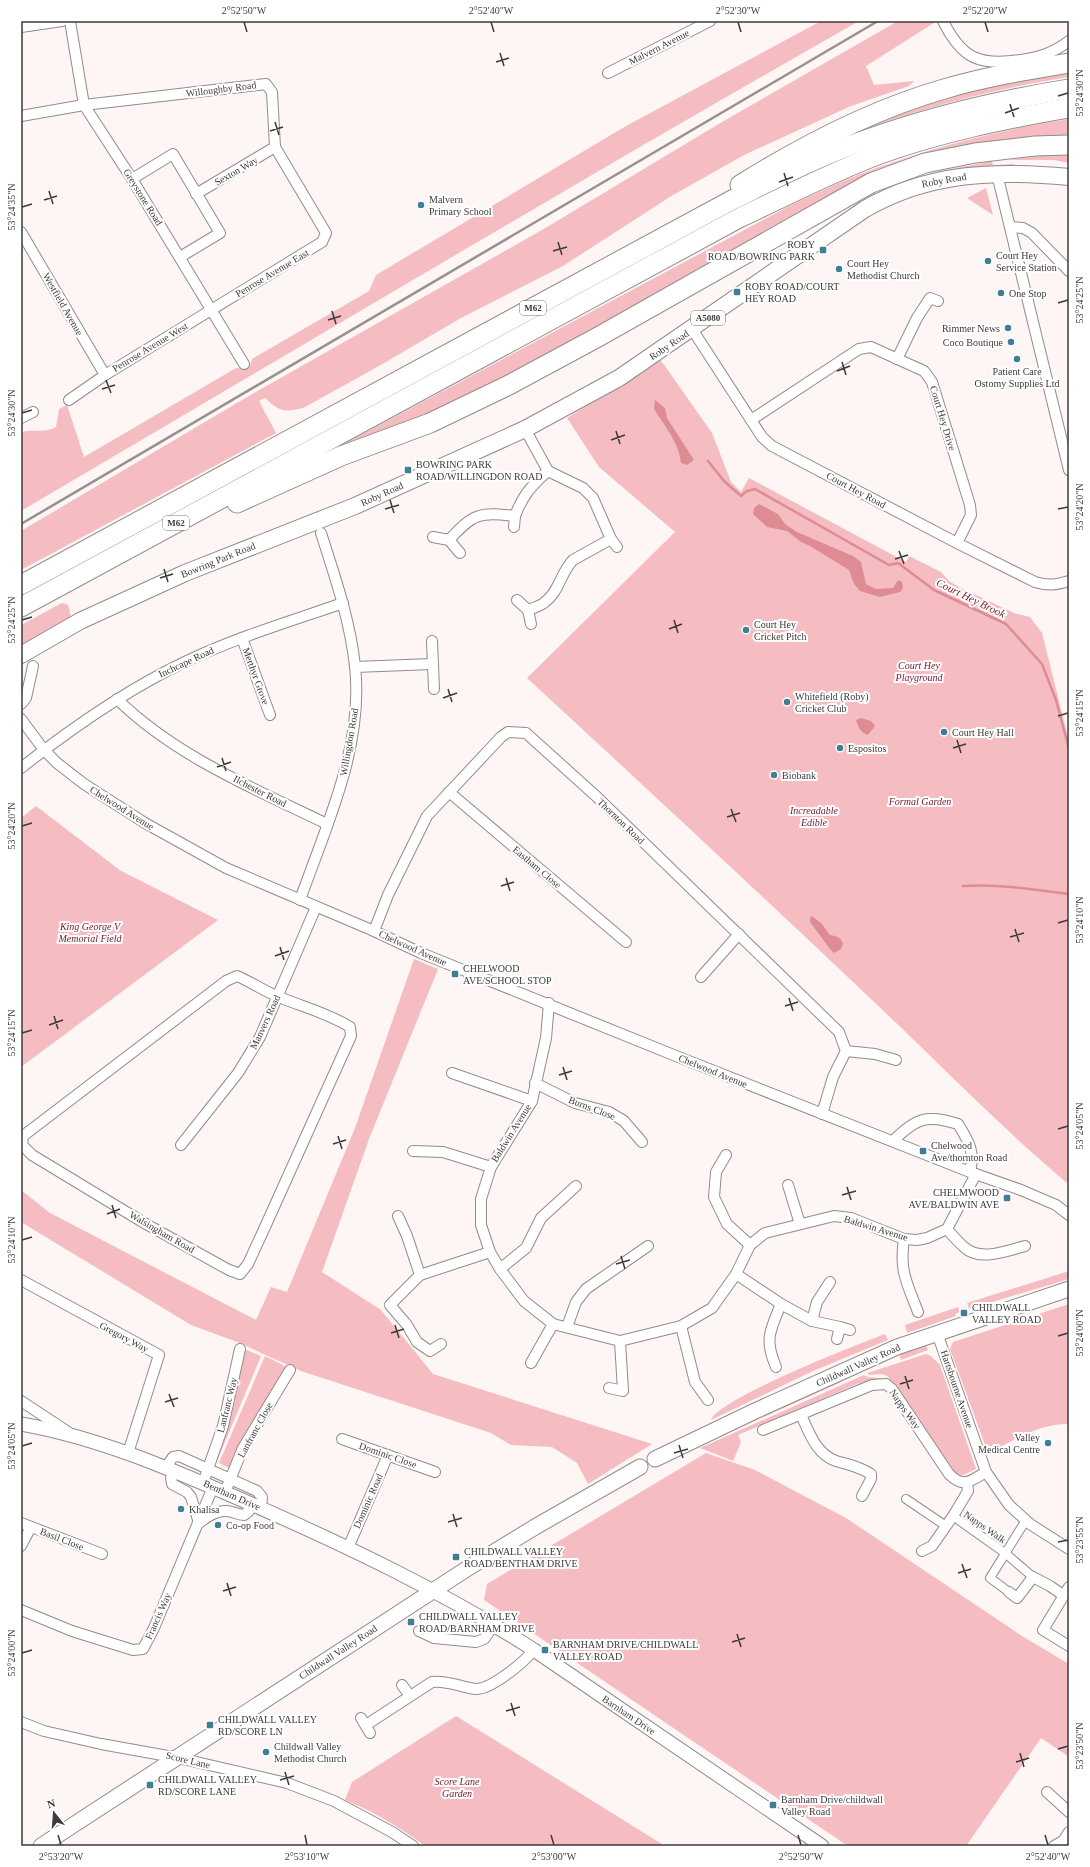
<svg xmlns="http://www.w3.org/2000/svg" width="1090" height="1867" font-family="Georgia,serif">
<rect width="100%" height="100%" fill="#fef5f5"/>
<g fill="#f5bdc1">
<path d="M821,21H859C578,181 300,347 21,511V432C32,429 47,433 56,427L59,409L67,405L84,457L236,368H248L250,366L252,359L369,291L376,275L626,126Z"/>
<path d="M898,21H937L866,66L874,85L914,81L909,86L851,106L746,154L673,195L563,266L461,318L379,366L303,408C284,413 279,411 265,398L259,401L276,433L21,570V531L247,397L542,230L722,122Z"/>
<path d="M1069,68V77C992,89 918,109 845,136L928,99Z"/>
<path d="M1069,119V140L950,152L431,414L331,451L791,205C813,195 835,184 858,175C925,149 997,130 1069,119Z"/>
<polygon points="1069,152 1069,163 1054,160 1009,160"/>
<polygon points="992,161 993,165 1014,164 1014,167 938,174 936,172"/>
<polygon points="986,188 993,215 967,198"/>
<path d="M660,359L712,433L731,482L741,492L749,478L906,562L909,556L941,572L949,581L959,587L1014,613L1030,617L1042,633L1069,741V1177L1067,1183C999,1126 937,1061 872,1000C758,892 643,785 527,678L675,532L599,467L567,418Z"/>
<polygon points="62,603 68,605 71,617 21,645 21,625"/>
<polygon points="36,806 121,871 218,920 21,1067 21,818"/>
<polygon points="414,959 438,969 369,1139 322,1272 381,1310 433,1374 652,1444 588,1484 577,1463 552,1447 511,1445 491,1433 301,1371 237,1342 191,1325 21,1222 21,1190 50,1213 256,1320 271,1287 287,1292 355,1128"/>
<polygon points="1069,1271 1069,1279 969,1309 967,1303"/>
<path d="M1069,1304V1424C1036,1424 1016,1440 988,1453L950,1349L953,1342Z"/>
<polygon points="958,1307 960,1312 955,1314 956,1316 907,1333 905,1325"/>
<path d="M885,1334L888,1340L813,1371L711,1420C718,1399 858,1344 885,1334Z"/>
<polygon points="925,1343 928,1350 901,1360 899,1353"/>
<polygon points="244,1349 261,1356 217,1461 214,1460"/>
<path d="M926,1354L931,1356L940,1365L976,1469L957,1478L889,1381L890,1379C885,1372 877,1375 869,1375L867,1373Z"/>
<polygon points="265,1356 289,1368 231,1469 219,1463"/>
<polygon points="864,1375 868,1377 887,1379 886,1380 874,1380 857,1384 738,1435 741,1442 733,1461 700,1448"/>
<polygon points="839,1377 841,1382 697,1447 695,1446"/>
<polygon points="706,1453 755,1470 846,1518 1022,1636 1069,1664 1069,1757 1041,1738 966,1846 848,1846 484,1600 487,1584"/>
<path d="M456,1716L665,1846H425C401,1828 373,1811 345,1800L352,1782Z"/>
</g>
<g fill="#de8c93">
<path d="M655,400L665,408L667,418L694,460L687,465L681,463C679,442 665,427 654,409Z"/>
<polygon points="759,504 778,514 785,524 797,532 853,556 861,562 866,584 876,589 893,588 898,580 902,582 903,588 900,592 880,597 860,591 854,584 849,570 810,546 801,542 787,531 767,527 753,514 754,508"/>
<path d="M861,718L871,721L875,726L868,735C861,733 858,727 856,720Z"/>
<path d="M812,916L822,924L830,935C836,936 840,937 843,943L841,949L834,953L830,949L810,922V918Z"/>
</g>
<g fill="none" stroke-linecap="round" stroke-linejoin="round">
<g stroke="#de8c93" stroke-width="2.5">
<polyline points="708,461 724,481 741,496 747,491 755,489 889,565 898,563 934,590 1006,624 1042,664 1056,700 1069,749"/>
<path d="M963,886C998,884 1033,889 1069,894"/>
</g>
<defs>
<g id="pedestrian">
<polyline points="906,1499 946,1526"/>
<polyline points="953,1516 1005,1553 1033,1577"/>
<polyline points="1009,1592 990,1578 1026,1520"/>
</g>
<g id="minor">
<polyline points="70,21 84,105 132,179 244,364"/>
<path d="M943,21C962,59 979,66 1021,60C1040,57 1053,53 1069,41"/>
<polyline points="21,27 62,21"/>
<polyline points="608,73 710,21"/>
<polyline points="21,116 84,105 266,84 272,92 275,147 326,233 322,242 105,375 69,400"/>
<polyline points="997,174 1069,470"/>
<polyline points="132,179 173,154 220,233 180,257"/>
<polyline points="196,194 275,147"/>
<polyline points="1010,227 1023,228 1032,233 1069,271"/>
<polyline points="21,232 105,375"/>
<path d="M692,329L762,437L772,446L957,543L1035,582C1048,586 1056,585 1069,581"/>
<polyline points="897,359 917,318 930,298 938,301"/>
<polyline points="21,418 33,412"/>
<polyline points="751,420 859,349 871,347 924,371 932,382 970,505 971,515 957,543"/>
<path d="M525,429L548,471L583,488L593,498L611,539L573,560C561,572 559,592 545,602C541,606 533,608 528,610"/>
<polyline points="514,527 515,516"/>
<polyline points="433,537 449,540"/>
<polyline points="611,539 617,547"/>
<path d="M449,540C474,513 479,512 515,516C523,495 531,486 548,471"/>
<polyline points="449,540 460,553"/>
<polyline points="517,600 528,610"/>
<polyline points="528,610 531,624"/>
<polyline points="242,638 270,715"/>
<polyline points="432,641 434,689"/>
<polyline points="355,667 432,664"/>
<path d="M117,699C175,756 255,789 327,824"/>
<polyline points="21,704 26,698 33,666"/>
<polyline points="21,719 44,750 57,763 84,784 145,823 226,868 374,931 421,953 676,1056 970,1172 1021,1190 1056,1205 1069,1215"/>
<path d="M21,768C73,727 129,688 189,660C238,637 291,621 343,603"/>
<polyline points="449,792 626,942"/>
<path d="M300,900C326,826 364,747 355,666C350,620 335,577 321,533"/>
<polyline points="374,931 388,895 427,816 501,737 508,732 526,733 597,797 839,1032 846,1051 833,1077 822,1114"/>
<path d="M237,976C251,982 264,991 279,997C303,1007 328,1013 350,1027L351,1036L265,1227L248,1264L240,1274L229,1270L146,1224L32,1155L22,1145L23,1136L226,981Z"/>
<polyline points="701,977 739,934"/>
<polyline points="549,1003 546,1038 532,1101 491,1167 481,1199 481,1225 490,1252 500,1269 524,1301 553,1324 620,1341 681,1326 712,1308 736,1274 750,1245 765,1233 834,1216 851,1218 904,1239 917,1240 927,1238 947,1229 976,1174"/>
<polyline points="846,1051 875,1054 896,1060"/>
<polyline points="452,1073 532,1101"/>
<polyline points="535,1083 575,1103 609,1112 624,1121 642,1142"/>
<path d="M893,1141C916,1118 927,1114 958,1124C969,1142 975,1151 970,1172"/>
<polyline points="181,1145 238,1073 260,1037 316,907"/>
<polyline points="413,1151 443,1152 491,1167"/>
<polyline points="726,1155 716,1172 714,1197 727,1224 750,1245"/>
<polyline points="788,1185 800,1224"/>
<polyline points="398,1216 407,1236 420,1275"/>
<path d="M947,1229C952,1235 958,1242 964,1247C980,1262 1006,1251 1025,1246"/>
<path d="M904,1239C899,1271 907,1283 918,1312"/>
<polyline points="500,1269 526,1248 541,1218 576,1186"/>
<polyline points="736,1274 781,1304 812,1321 840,1327"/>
<polyline points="21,1280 159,1355 128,1453"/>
<polyline points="812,1321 817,1302 830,1282"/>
<polyline points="681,1326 695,1382 708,1400"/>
<polyline points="567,1327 576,1302 586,1289 648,1246"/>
<polyline points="937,1333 986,1472 1009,1505 1030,1524 1069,1549"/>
<polyline points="837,1339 840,1327 850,1330"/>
<polyline points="441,1344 430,1351 417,1342 407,1325 390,1305 420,1275 490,1252"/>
<polyline points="531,1363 553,1324"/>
<path d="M776,1367C764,1339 770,1331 781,1304"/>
<polyline points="609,1388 623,1391 620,1341"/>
<polyline points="21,1401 68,1432"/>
<path d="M801,1415C809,1432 816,1454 836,1461C850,1465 858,1466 871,1474V1479L862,1496"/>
<path d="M763,1430L872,1385L886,1384L892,1389L949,1474C964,1489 970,1481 986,1472"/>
<polyline points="342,1439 435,1472"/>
<polyline points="166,1467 173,1457 179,1456 257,1491 262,1497 261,1508"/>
<path d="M174,1470L171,1478L172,1484L187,1492L191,1497L199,1523C208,1516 219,1508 232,1512C236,1513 239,1515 244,1515L249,1511L252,1504"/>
<polyline points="203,1483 223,1426 240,1349"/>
<polyline points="225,1492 243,1448 290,1370"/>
<polyline points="21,1523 102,1554"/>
<polyline points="21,1546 31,1527"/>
<polyline points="348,1548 388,1455"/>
<polyline points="922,1551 932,1546 953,1516 968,1491 967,1482"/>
<polyline points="1069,1587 1043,1630 1069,1646"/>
<polyline points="1009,1592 1017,1598 1033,1577 1050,1586 1063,1595"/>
<polyline points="21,1610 72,1631 133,1650 143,1649 154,1628 213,1487"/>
<polyline points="419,1631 434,1638 476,1642 484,1639 494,1625"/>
<polyline points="402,1685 410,1696"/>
<polyline points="361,1718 370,1733"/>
<polyline points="21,1722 44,1731 101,1744 179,1758 287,1783 334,1801 392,1832 413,1846"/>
<path d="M366,1725L432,1682C446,1680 461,1687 475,1689C491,1690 524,1662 534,1650"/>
<polyline points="1047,1792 1069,1812"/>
<polyline points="1054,1846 1063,1841 1069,1832"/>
</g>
<path id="tertiary" d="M21,1424C101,1438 175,1471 249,1503C347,1546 444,1592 534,1650L822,1846"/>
<g id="secondary">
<polyline points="655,1459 755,1411 897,1347 1069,1289"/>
<polyline points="41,1846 468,1568 535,1527 640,1467"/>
</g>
<path id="primary" d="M21,655L80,621L185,573L355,506L525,429L619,378L865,209C929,172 997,170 1069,177"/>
<g id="motorway">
<path d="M740,185C804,145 871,110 944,89C984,77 1027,70 1069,63"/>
<polyline points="237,503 341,456 430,423 509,385 598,337 871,183 925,163 975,153 1035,146 1069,145"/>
<path d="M21,585L732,200C777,178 823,154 871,138C936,115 1001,100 1069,89"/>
<path d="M21,607L739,218C786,196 832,172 880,154C941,132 1005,119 1069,108"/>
</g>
</defs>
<use href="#pedestrian" stroke="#938b8b" stroke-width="10"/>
<use href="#minor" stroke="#938b8b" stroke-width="12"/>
<use href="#tertiary" stroke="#938b8b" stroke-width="15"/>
<use href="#secondary" stroke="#938b8b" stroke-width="17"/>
<use href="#primary" stroke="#938b8b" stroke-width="18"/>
<use href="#motorway" stroke="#938b8b" stroke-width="21"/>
<use href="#pedestrian" stroke="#fff" stroke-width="8"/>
<use href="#minor" stroke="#fff" stroke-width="10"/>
<use href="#tertiary" stroke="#fff" stroke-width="13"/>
<use href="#secondary" stroke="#fff" stroke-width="15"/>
<use href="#primary" stroke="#fff" stroke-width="16"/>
<use href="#motorway" stroke="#fff" stroke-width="19"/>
<polyline stroke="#979191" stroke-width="2.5" points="21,524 878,21"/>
</g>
<path fill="none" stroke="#3d3a3a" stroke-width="1.5" d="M244,22L247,32M491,22L494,32M738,22L741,32M985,22L988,32M500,53L504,66M496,62L509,58M1058,96L1068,93M1010,104L1014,117M1005,113L1019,108M275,122L279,135M270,131L283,127M784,173L788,186M779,182L793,177M49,191L53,204M44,200L57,196M22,207L32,204M558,242L562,255M553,251L567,247M1058,303L1068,300M332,311L336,324M328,320L341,316M842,362L846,375M837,371L850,366M106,380L111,393M102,389L115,385M22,413L32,410M616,431L620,444M611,440L625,435M390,500L394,513M385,509L399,505M1058,509L1068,507M899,551L904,564M895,559L908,555M164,569L168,582M160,578L173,574M22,620L32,617M674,620L678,633M669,629L682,624M448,689L452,702M443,698L457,693M1058,716L1068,713M957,740L961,753M953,748L966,744M222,758L226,771M217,767L231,762M731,809L736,822M727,817L740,813M22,826L32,823M506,878L510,891M501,886L514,882M1058,923L1068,920M1015,929L1019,942M1010,937L1024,933M280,947L284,960M275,956L289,951M789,998L793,1011M785,1006L798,1002M54,1016L58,1029M49,1025L63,1020M22,1033L32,1030M563,1067L567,1080M559,1075L572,1071M1058,1129L1068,1126M338,1136L342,1149M333,1144L346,1140M847,1187L851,1200M842,1195L856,1191M112,1205L116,1218M107,1214L120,1209M22,1240L32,1237M621,1256L625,1269M616,1264L630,1260M395,1325L399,1338M391,1333L404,1329M1058,1336L1068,1333M905,1376L909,1389M900,1384L913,1380M169,1394L174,1407M165,1402L178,1398M679,1445L683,1458M22,1446L32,1443M674,1453L688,1449M453,1514L457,1527M448,1522L462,1518M1058,1542L1068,1540M962,1564L967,1578M958,1573L971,1569M227,1583L231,1596M223,1591L236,1587M737,1634L741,1647M732,1642L745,1638M22,1653L32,1650M511,1703L515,1716M506,1711L520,1707M1058,1749L1068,1746M1020,1753L1024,1767M1016,1762L1029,1758M285,1772L289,1785M280,1780L294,1776M58,1835L61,1845M305,1835L307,1845M551,1835L554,1845M798,1835L801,1845M1045,1835L1048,1845"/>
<g fill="#417e94" stroke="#fff" stroke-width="1.5">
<circle cx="421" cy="205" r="4"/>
<rect x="819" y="246" width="8" height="8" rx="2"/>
<circle cx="988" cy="261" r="4"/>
<circle cx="839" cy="269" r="4"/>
<rect x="733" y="288" width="8" height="8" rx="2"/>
<circle cx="1001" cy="293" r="4"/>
<circle cx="1008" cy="328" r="4"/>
<circle cx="1011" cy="342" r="4"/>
<circle cx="1017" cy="359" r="4"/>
<rect x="404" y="466" width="8" height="8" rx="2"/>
<circle cx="746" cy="630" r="4"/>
<circle cx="787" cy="702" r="4"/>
<circle cx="944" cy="732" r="4"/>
<circle cx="840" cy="748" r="4"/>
<circle cx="774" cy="775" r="4"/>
<rect x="451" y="970" width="8" height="8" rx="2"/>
<rect x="919" y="1147" width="8" height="8" rx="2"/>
<rect x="1003" y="1194" width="8" height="8" rx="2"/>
<rect x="960" y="1309" width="8" height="8" rx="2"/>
<circle cx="1048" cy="1443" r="4"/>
<circle cx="181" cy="1509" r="4"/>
<circle cx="218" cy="1525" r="4"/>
<rect x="452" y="1553" width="8" height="8" rx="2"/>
<rect x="407" y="1618" width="8" height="8" rx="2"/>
<rect x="541" y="1646" width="8" height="8" rx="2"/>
<rect x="206" y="1721" width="8" height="8" rx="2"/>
<circle cx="266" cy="1752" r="4"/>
<rect x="146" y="1781" width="8" height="8" rx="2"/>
<rect x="769" y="1801" width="8" height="8" rx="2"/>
</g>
<g text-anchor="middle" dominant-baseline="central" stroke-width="4" stroke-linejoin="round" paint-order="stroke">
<g fill="#fff" stroke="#777575" stroke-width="1">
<rect x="520" y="301" width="26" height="14" rx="3"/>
<rect x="691" y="311" width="34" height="14" rx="3"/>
<rect x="163" y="516" width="26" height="14" rx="3"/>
</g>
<g font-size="9" font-weight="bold" fill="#3d3a3a">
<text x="533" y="308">M62</text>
<text x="708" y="318">A5080</text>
<text x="176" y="523">M62</text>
</g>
<g font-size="10" fill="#3d3a3a" stroke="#fff">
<text transform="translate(659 47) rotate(-27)">Malvern Avenue</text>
<text transform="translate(221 89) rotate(-7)">Willoughby Road</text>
<text transform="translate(236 171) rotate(-30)">Sexton Way</text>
<text transform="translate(944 180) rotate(-10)">Roby Road</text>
<text transform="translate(143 197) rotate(58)">Greystone Road</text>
<text transform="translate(272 273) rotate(-31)">Penrose Avenue East</text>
<text transform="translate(63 304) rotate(60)">Westfield Avenue</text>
<text transform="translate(669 345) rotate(-34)">Roby Road</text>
<text transform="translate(150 347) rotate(-31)">Penrose Avenue West</text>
<text transform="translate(943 418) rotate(73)">Court Hey Drive</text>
<text transform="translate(856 490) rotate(28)">Court Hey Road</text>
<text transform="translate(382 494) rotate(-24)">Roby Road</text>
<text transform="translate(218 560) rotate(-22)">Bowring Park Road</text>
<text transform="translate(186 662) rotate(-25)">Inchcape Road</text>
<text transform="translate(256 676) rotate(70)">Merthyr Grove</text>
<text transform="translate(349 742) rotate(-80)">Willingdon Road</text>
<text transform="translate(260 791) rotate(27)">Ilchester Road</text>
<text transform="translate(122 808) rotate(32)">Chelwood Avenue</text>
<text transform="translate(621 821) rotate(44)">Thornton Road</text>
<text transform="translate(537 867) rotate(40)">Eastham Close</text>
<text transform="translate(413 948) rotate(24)">Chelwood Avenue</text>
<text transform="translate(265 1022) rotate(-65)">Manvers Road</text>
<text transform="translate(713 1071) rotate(22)">Chelwood Avenue</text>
<text transform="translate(592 1108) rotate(21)">Burns Close</text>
<text transform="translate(511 1133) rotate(-58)">Baldwin Avenue</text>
<text transform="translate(876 1228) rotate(17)">Baldwin Avenue</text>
<text transform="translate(162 1232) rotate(30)">Walsingham Road</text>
<text transform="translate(124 1337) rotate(28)">Gregory Way</text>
<text transform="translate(858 1365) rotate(-24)">Childwall Valley Road</text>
<text transform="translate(957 1389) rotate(71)">Hartsbourne Avenue</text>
<text transform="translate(227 1405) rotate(-76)">Lanfranc Way</text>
<text transform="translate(905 1409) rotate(55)">Napps Way</text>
<text transform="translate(255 1430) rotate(-61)">Lanfranc Close</text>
<text transform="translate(388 1455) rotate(19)">Dominic Close</text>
<text transform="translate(232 1495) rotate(24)">Bentham Drive</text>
<text transform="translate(368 1501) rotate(-66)">Dominic Road</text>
<text transform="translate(985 1527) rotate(35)">Napps Walk</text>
<text transform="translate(62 1539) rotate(21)">Basil Close</text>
<text transform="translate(158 1616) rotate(-66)">Francis Way</text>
<text transform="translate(338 1652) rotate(-33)">Childwall Valley Road</text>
<text transform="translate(629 1715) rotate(34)">Barnham Drive</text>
<text transform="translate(188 1760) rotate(13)">Score Lane</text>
</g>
<g font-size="10" fill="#3d3a3a" stroke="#fff" text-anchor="start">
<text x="429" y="199">Malvern<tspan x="429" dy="12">Primary School</tspan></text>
<text x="815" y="244" text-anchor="end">ROBY<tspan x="815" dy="12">ROAD/BOWRING PARK</tspan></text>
<text x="996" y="255">Court Hey<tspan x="996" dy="12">Service Station</tspan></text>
<text x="847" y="263">Court Hey<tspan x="847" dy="12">Methodist Church</tspan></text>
<text x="745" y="286">ROBY ROAD/COURT<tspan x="745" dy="12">HEY ROAD</tspan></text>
<text x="1009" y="293">One Stop</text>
<text x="1000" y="328" text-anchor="end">Rimmer News</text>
<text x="1003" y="342" text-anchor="end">Coco Boutique</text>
<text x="1017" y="371" text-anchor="middle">Patient Care<tspan x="1017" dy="12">Ostomy Supplies Ltd</tspan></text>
<text x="416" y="464">BOWRING PARK<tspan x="416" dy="12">ROAD/WILLINGDON ROAD</tspan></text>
<text x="754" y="624">Court Hey<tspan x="754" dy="12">Cricket Pitch</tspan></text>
<text x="795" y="696">Whitefield (Roby)<tspan x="795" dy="12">Cricket Club</tspan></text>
<text x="952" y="732">Court Hey Hall</text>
<text x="848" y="748">Espositos</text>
<text x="782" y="775">Biobank</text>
<text x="463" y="968">CHELWOOD<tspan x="463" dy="12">AVE/SCHOOL STOP</tspan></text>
<text x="931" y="1145">Chelwood<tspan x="931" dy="12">Ave/thornton Road</tspan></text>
<text x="999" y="1192" text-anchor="end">CHELMWOOD<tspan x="999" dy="12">AVE/BALDWIN AVE</tspan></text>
<text x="972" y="1307">CHILDWALL<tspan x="972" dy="12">VALLEY ROAD</tspan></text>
<text x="1040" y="1437" text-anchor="end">Valley<tspan x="1040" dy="12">Medical Centre</tspan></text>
<text x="189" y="1509">Khalisa</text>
<text x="226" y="1525">Co-op Food</text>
<text x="464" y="1551">CHILDWALL VALLEY<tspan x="464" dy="12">ROAD/BENTHAM DRIVE</tspan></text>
<text x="419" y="1616">CHILDWALL VALLEY<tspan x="419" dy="12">ROAD/BARNHAM DRIVE</tspan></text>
<text x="553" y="1644">BARNHAM DRIVE/CHILDWALL<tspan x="553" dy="12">VALLEY ROAD</tspan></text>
<text x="218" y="1719">CHILDWALL VALLEY<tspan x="218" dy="12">RD/SCORE LN</tspan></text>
<text x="274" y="1746">Childwall Valley<tspan x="274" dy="12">Methodist Church</tspan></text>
<text x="158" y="1779">CHILDWALL VALLEY<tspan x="158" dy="12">RD/SCORE LANE</tspan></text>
<text x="781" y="1799">Barnham Drive/childwall<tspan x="781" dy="12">Valley Road</tspan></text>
</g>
<g font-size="10" font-style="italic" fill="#76152b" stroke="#fff">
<text x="919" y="665">Court Hey<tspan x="919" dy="12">Playground</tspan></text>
<text x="920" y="801">Formal Garden</text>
<text x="814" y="810">Increadable<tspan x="814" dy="12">Edible</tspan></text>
<text x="90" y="926">King George V<tspan x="90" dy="12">Memorial Field</tspan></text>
<text x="457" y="1781">Score Lane<tspan x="457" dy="12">Garden</tspan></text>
</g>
<g font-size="11" font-style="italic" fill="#7a192e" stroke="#fff">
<text transform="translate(971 598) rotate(26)">Court Hey Brook</text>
</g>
</g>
<rect width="1090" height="1867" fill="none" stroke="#ffffff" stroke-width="44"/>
<g transform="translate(54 1813) rotate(343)" stroke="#ffffff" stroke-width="3" paint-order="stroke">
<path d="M0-3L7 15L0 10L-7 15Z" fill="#3d3a3a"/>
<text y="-6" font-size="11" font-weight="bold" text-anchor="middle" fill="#3d3a3a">N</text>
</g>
<rect x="22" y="22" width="1046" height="1823" fill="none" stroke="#3d3a3a" stroke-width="1.5"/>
<g font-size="10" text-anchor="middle" fill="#3d3a3a">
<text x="244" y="14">2°52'50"W</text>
<text x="491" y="14">2°52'40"W</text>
<text x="738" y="14">2°52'30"W</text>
<text x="985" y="14">2°52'20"W</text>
<text transform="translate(1079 93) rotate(-90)" y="4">53°24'30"N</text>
<text transform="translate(11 207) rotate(-90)" y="4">53°24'35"N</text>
<text transform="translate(1079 300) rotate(-90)" y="4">53°24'25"N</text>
<text transform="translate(11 413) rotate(-90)" y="4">53°24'30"N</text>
<text transform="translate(1079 507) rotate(-90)" y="4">53°24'20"N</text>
<text transform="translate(11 620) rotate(-90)" y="4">53°24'25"N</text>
<text transform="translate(1079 713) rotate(-90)" y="4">53°24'15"N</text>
<text transform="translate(11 826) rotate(-90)" y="4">53°24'20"N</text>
<text transform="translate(1079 920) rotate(-90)" y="4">53°24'10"N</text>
<text transform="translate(11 1033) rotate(-90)" y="4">53°24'15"N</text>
<text transform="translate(1079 1126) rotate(-90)" y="4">53°24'05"N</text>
<text transform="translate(11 1240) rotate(-90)" y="4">53°24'10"N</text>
<text transform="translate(1079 1333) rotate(-90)" y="4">53°24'00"N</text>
<text transform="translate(11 1446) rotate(-90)" y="4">53°24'05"N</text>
<text transform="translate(1079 1540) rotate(-90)" y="4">53°23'55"N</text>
<text transform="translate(11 1653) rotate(-90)" y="4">53°24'00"N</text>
<text transform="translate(1079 1746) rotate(-90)" y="4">53°23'50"N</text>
<text x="61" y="1860">2°53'20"W</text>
<text x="307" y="1860">2°53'10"W</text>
<text x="554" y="1860">2°53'00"W</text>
<text x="801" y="1860">2°52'50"W</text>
<text x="1048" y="1860">2°52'40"W</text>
</g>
</svg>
